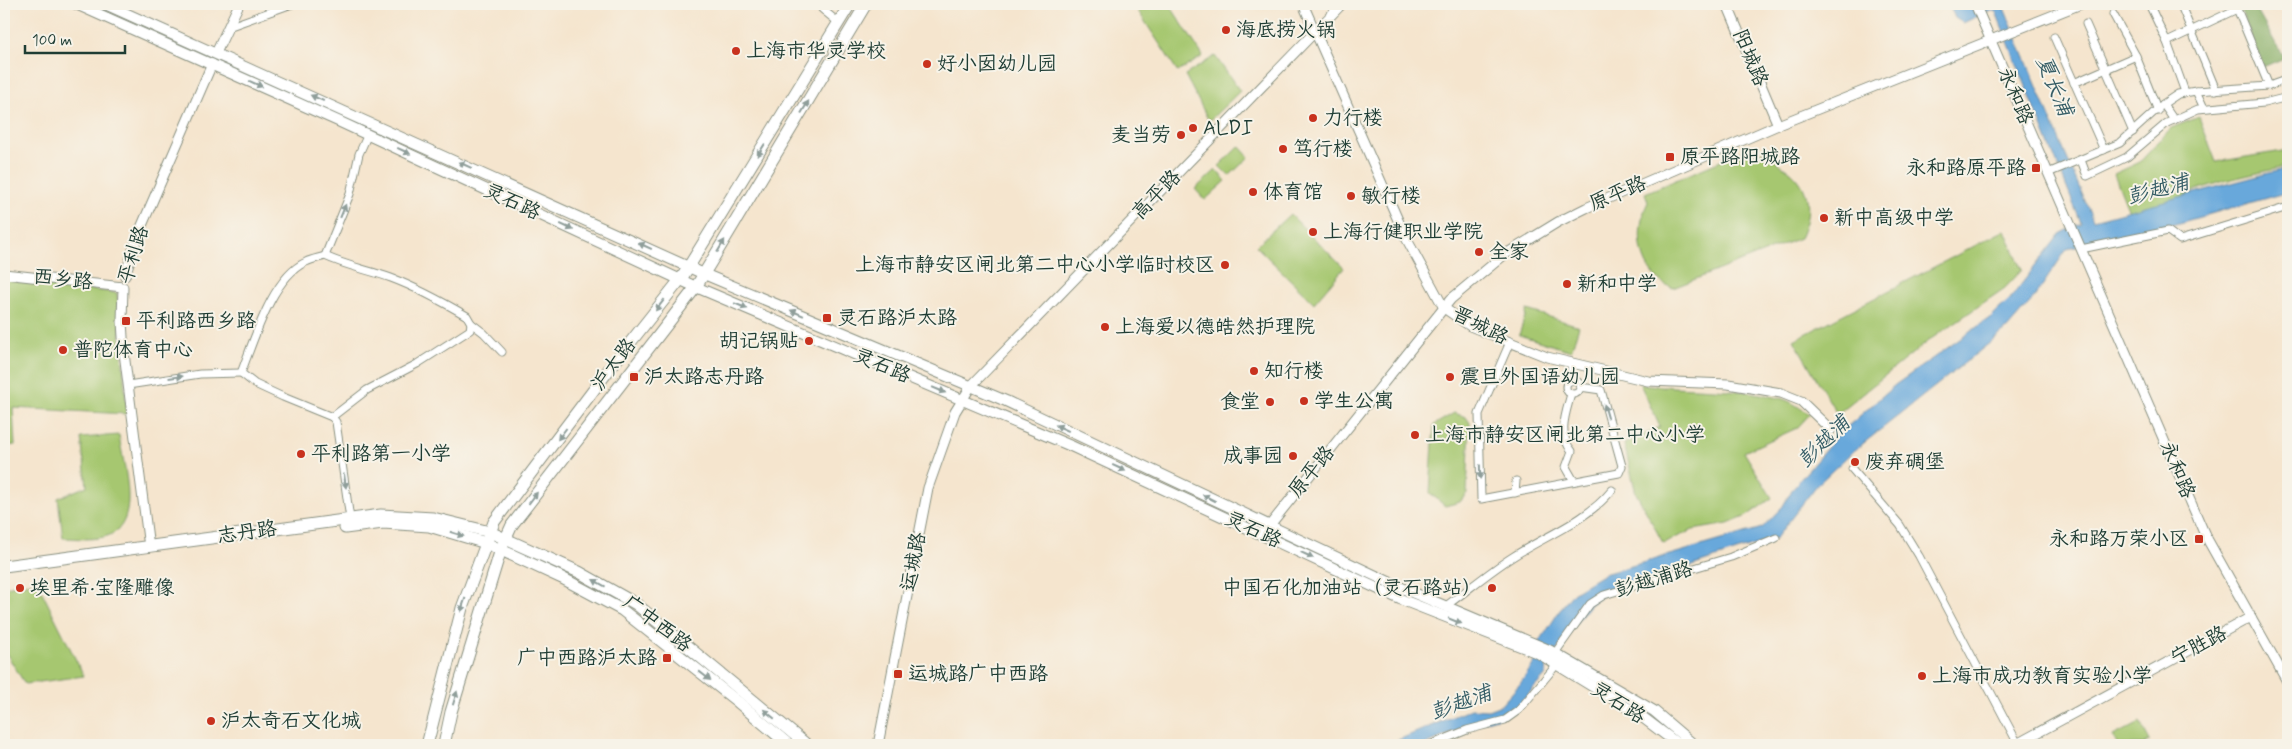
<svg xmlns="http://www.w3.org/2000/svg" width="2292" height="749" font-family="Mynerve,'LXGW WenKai TC',sans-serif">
<rect width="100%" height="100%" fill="#f7f3e8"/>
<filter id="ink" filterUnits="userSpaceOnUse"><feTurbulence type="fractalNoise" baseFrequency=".02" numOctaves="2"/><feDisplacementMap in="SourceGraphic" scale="10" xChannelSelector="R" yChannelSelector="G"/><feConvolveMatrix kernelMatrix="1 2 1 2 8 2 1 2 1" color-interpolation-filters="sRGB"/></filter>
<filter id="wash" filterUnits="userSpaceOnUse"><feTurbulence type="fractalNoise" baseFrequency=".0096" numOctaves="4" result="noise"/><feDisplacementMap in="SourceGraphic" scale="20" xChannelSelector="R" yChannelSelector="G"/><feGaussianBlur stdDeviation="1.12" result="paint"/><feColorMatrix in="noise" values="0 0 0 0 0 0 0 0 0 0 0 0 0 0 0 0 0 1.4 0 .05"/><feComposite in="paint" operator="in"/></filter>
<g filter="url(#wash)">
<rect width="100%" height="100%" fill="#f5e5ce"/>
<g fill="#a6c76f" stroke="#628252">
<polygon points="1149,4 1169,4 1203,56 1178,72 1138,11"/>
<polygon points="1215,56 1240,91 1209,121 1185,75"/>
<polygon points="2199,117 2216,162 2288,150 2288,166 2228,180 2196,190 2168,203 2129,212 2114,174 2140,162 2171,128"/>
<polygon points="1239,146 1249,157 1229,176 1219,166"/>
<path d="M1749,149L1753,155L1765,151L1773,153C1779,167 1782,164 1792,173C1812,191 1811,216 1800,238L1673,288C1639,276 1633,232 1648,202L1645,193Z"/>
<polygon points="1216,170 1226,181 1205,200 1195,189"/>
<polygon points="1290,214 1344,268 1314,303 1256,246"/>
<polygon points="2005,230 2022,270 2005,288 1928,341 1837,414 1794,340"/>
<polygon points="4,278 117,293 127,414 13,408 15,445 4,446"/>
<polygon points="1527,310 1579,326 1571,351 1519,335"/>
<path d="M1640,384C1686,390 1734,386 1779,398C1790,400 1801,409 1810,414L1797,428L1744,452L1772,498L1747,516L1728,524L1693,530L1663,543L1636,493L1624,444L1660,427Z"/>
<polygon points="1454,413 1466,417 1470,423 1467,493 1460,502 1445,506 1430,493 1434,425"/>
<path d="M119,435C123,466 146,533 98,538C87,540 74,538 63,538L58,498L87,486L81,438Z"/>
<polygon points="37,582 84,676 25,684 6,653 4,587"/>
<polygon points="2140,722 2150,741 2143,745 2118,745 2113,736"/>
</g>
<polygon fill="#84ac62" stroke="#52744b" points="2238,4 2253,4 2284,58 2263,67"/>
<polygon fill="#68a8db" stroke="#447288" points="1949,4 1963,4 1965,7 1973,4 2001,4 2004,8 2093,220 2288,168 2288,192 2168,226 2067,249 2034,298 2006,330 1850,454 1817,485 1776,538 1604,595 1590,604 1547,664 1546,675 1510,714 1469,726 1423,745 1393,745 1398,740 1471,709 1488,710 1501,705 1520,684 1537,659 1540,641 1562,607 1574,592 1604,574 1762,528 1783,506 1793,488 1839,434 1895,385 1991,317 2010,299 2060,234 2081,223 1996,12 1991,10 1963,23 1955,18"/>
</g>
<g filter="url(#ink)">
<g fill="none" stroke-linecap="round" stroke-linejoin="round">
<defs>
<g id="minor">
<polyline points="820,4 822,9 839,23"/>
<polyline points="2149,4 2167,42 2185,92"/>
<polyline points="2235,4 2269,86"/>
<polyline points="2182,8 2216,90"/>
<polyline points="2113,14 2136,56 2158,111"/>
<polyline points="2086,24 2133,132"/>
<polyline points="228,27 292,4"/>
<polyline points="2054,37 2104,150"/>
<polyline points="2167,42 2237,9"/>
<polyline points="2074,83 2136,56"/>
<polyline points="2196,91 2204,108"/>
<polyline points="2163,104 2174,120"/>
<polyline points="2081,160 2087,176 2127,157 2167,123 2198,109 2264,103 2288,97"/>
<polyline points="2048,173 2120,143 2163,104 2178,94 2196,91 2269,86 2288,79"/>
<polyline points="2081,249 2168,231 2180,240 2288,207"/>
<path d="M325,256C346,266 369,270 391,278C418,288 443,302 467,316L471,323L470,330L417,364L367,390L332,417L283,397L255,384L241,373C254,340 272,277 306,262C312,259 319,258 325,256Z"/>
<polyline points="325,256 350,194 359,154 368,134"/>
<polyline points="471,323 484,333 502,352"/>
<polyline points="1510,342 1479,414 1481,499 1619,473 1622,466 1601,390 1580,387"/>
<circle cx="1573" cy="387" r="7"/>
<polyline points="1570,381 1572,363"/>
<polyline points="128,385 200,374 241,373"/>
<path d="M1571,394C1566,413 1557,434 1572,451L1566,467L1574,481"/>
<polyline points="332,417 336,422 350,519"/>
<polyline points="1852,469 1900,525 1919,556 2018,744"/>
<polyline points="1515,493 1516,481"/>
<path d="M1446,606C1468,590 1490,571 1514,556C1547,535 1587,521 1612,490"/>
<polyline points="1555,653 1590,604 1604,595 1731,557 1776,538"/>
<polyline points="1430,745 1467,730 1505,720 1519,710 1558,663"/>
</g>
<g id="tertiary">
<polyline points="1303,4 1405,236 1444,308 1470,326 1547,357 1648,381 1728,384 1781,393 1801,401 1831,430"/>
<polyline points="1727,4 1778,125"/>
<polyline points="1975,4 2205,535 2288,683"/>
<polyline points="216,53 239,4"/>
<polyline points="4,274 123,287 122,321 124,353 149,547"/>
<polyline points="125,276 137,237 212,64"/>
<polyline points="1262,535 1451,299 1504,255 1558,222 1586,208 1778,125 2081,4"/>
<polyline points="878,745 928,488 955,412 971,386 1342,4"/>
<polyline points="2015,745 2251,617"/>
</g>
<g id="secondary">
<polyline points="76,4 338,121 696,287 1071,446 1400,599 1538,653 1641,716 1679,745"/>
<polyline points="105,4 704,274 1006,401 1395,585 1549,650 1654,711 1694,745"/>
</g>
<g id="primary">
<polyline points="345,528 383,523 429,526 486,543 562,578 622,610 738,702 789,745"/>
<polyline points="4,566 381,515 433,518 490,532 579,572 636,604 807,745"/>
<polyline points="427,745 462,608 494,522 614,363 683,276 850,4"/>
<polyline points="444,745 451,712 501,549 512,525 696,287 866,4"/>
</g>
</defs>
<use href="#minor" stroke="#8a9181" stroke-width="9"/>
<use href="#tertiary" stroke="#8a9181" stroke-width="11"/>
<use href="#secondary" stroke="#8a9181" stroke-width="12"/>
<use href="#primary" stroke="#8a9181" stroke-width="13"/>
<use href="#minor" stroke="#fff" stroke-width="7"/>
<use href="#tertiary" stroke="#fff" stroke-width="9"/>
<use href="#secondary" stroke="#fff" stroke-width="10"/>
<use href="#primary" stroke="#fff" stroke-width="11"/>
</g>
<defs><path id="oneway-solid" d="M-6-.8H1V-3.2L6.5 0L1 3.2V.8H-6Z" transform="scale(1.25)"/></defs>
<g fill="#8f9e9a">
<use href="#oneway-solid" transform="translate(256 84) rotate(24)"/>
<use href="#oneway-solid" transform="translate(317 98) rotate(-156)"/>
<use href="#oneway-solid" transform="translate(805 107) rotate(-59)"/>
<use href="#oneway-solid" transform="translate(761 150) rotate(122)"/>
<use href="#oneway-solid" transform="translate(404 151) rotate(25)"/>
<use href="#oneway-solid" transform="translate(465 165) rotate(-156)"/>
<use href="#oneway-solid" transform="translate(343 211) rotate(-68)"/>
<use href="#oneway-solid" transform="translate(567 227) rotate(25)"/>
<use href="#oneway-solid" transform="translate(645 246) rotate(-156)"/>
<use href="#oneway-solid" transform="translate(721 246) rotate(-59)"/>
<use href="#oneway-solid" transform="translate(660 305) rotate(128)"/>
<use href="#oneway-solid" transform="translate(741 306) rotate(23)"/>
<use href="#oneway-solid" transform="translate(797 313) rotate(-157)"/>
<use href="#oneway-solid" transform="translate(176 377) rotate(-7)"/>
<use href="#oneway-solid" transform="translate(939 390) rotate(23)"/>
<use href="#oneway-solid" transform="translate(1606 411) rotate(-106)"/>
<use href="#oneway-solid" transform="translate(1062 428) rotate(-155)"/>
<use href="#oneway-solid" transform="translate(562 434) rotate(127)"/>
<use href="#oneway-solid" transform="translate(1119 468) rotate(25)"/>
<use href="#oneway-solid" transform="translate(1480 472) rotate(89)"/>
<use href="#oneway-solid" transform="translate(345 481) rotate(82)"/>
<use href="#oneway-solid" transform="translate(533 498) rotate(-53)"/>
<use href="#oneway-solid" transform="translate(1209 498) rotate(-154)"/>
<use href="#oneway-solid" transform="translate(457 534) rotate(17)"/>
<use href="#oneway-solid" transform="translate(1307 555) rotate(25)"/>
<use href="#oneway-solid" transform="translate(599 583) rotate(-151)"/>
<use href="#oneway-solid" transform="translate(463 605) rotate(109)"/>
<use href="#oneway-solid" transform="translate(1455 621) rotate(22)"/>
<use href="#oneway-solid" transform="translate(705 676) rotate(38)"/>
<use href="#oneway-solid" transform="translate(455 698) rotate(-73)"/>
<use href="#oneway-solid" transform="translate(769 714) rotate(-140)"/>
</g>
</g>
<g fill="#c8321e" stroke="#f7f3e8" stroke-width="2">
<circle cx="1226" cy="30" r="5"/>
<circle cx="736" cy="51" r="5"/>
<circle cx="927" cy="64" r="5"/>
<circle cx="1313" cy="118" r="5"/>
<circle cx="1193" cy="128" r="5"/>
<circle cx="1181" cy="135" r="5"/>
<circle cx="1283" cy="149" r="5"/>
<rect x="1665" y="152" width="10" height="10" rx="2.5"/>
<rect x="2031" y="163" width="10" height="10" rx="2.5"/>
<circle cx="1253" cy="192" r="5"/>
<circle cx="1351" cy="196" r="5"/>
<circle cx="1824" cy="218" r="5"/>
<circle cx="1313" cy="232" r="5"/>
<circle cx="1479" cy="252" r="5"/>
<circle cx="1225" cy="265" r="5"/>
<circle cx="1567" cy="284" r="5"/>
<rect x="822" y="313" width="10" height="10" rx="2.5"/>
<rect x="121" y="316" width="10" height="10" rx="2.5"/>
<circle cx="1105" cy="327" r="5"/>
<circle cx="809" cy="341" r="5"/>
<circle cx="63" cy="350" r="5"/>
<circle cx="1254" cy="371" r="5"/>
<rect x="629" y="372" width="10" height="10" rx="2.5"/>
<circle cx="1450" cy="377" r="5"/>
<circle cx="1304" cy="401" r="5"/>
<circle cx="1270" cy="402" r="5"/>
<circle cx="1415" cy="435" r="5"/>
<circle cx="301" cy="454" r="5"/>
<circle cx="1293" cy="456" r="5"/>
<circle cx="1855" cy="462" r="5"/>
<rect x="2194" y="534" width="10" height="10" rx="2.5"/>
<circle cx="20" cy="588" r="5"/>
<circle cx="1492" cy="588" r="5"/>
<rect x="662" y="653" width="10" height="10" rx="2.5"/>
<rect x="893" y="669" width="10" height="10" rx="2.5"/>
<circle cx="1922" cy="676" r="5"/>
<circle cx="211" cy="721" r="5"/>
</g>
<g text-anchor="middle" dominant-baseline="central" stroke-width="4" stroke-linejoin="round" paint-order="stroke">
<g font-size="20" fill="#1f3d34" stroke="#f7f3e8" text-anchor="start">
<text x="1236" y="30">海底捞火锅</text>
<text x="746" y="51">上海市华灵学校</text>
<text x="937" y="64">好小囡幼儿园</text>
<text x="1323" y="118">力行楼</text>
<text x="1203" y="128">ALDI</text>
<text x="1171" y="135" text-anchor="end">麦当劳</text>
<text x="1293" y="149">笃行楼</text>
<text x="1680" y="157">原平路阳城路</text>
<text x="2026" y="168" text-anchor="end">永和路原平路</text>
<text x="1263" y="192">体育馆</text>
<text x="1361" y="196">敏行楼</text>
<text x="1834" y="218">新中高级中学</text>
<text x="1323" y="232">上海行健职业学院</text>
<text x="1489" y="252">全家</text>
<text x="1215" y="265" text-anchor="end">上海市静安区闸北第二中心小学临时校区</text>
<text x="1577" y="284">新和中学</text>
<text x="837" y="318">灵石路沪太路</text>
<text x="136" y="321">平利路西乡路</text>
<text x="1115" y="327">上海爱以德皓然护理院</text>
<text x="799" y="341" text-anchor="end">胡记锅贴</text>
<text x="73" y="350">普陀体育中心</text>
<text x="1264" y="371">知行楼</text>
<text x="644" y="377">沪太路志丹路</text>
<text x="1460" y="377">震旦外国语幼儿园</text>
<text x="1314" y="401">学生公寓</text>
<text x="1260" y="402" text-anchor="end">食堂</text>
<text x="1425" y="435">上海市静安区闸北第二中心小学</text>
<text x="311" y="454">平利路第一小学</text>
<text x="1283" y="456" text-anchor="end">成事园</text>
<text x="1865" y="462">废弃碉堡</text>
<text x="2189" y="539" text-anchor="end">永和路万荣小区</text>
<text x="30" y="588">埃里希·宝隆雕像</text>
<text x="1482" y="588" text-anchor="end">中国石化加油站（灵石路站）</text>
<text x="657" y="658" text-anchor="end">广中西路沪太路</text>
<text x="908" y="674">运城路广中西路</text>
<text x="1932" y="676">上海市成功教育实验小学</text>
<text x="221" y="721">沪太奇石文化城</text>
</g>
<g font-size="20" fill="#1f3d34" stroke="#f7f3e8">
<text transform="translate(1750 58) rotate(67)">阳城路</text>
<text transform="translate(2015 96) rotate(67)">永和路</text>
<text transform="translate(1618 194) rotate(-23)">原平路</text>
<text transform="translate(1157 195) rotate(-46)">高平路</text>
<text transform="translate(512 202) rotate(25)">灵石路</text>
<text transform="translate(134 255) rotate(-73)">平利路</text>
<text transform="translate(63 280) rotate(6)">西乡路</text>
<text transform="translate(1480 326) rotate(27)">晋城路</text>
<text transform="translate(614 365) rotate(-53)">沪太路</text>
<text transform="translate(882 366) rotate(23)">灵石路</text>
<text transform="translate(2177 470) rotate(67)">永和路</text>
<text transform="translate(1312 472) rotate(-51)">原平路</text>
<text transform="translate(1253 530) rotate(25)">灵石路</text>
<text transform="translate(247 533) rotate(-8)">志丹路</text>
<text transform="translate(914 562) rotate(-79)">运城路</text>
<text transform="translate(1654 580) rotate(-17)">彭越浦路</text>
<text transform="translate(657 624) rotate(37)">广中西路</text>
<text transform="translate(2199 646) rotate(-28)">宁胜路</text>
<text transform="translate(1618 703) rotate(33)">灵石路</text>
</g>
<g font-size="21" font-style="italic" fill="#355d66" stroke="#f7f3e8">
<text transform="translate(2054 86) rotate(67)">夏长浦</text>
<text transform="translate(2158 190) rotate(-15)">彭越浦</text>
<text transform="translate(1824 442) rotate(-45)">彭越浦</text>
<text transform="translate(1461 703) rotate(-20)">彭越浦</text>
</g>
</g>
<rect width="2292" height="749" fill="none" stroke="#f7f3e8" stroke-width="20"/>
<path d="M25 45v8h100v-8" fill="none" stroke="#1f3d34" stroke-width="2.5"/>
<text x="32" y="45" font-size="15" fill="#1f3d34" stroke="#f7f3e8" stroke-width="4" paint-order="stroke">100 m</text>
</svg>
